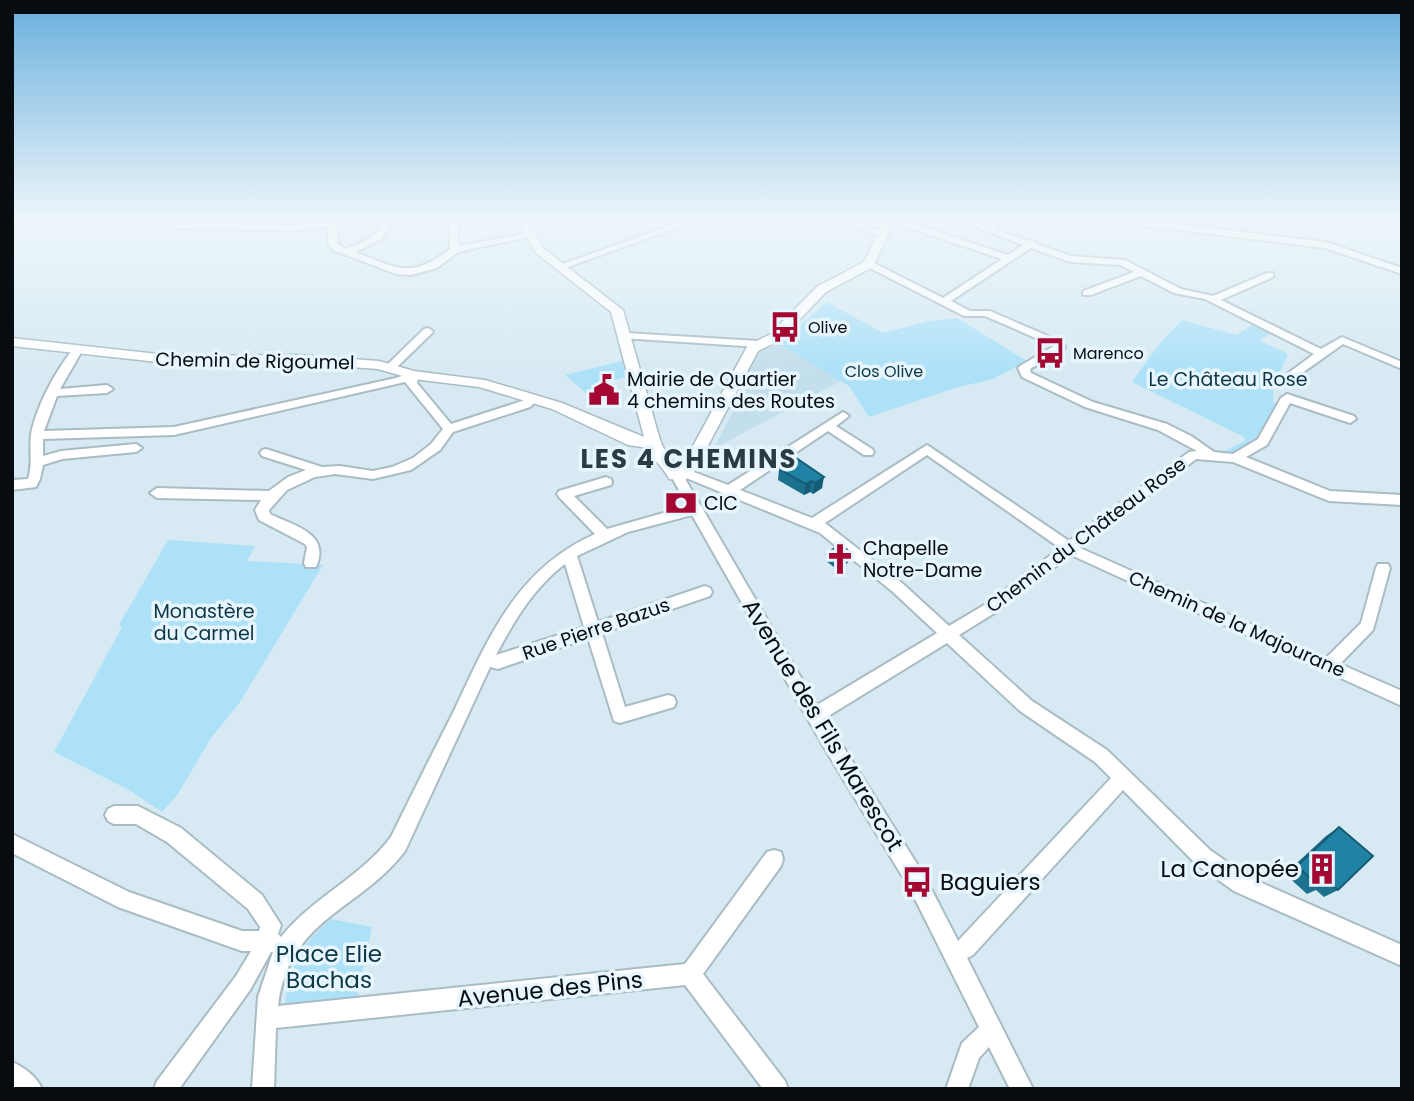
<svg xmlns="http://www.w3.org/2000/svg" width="1414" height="1101" font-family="Poppins,sans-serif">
<rect width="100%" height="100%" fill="#d7eaf3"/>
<g fill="#c4dfec">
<polygon points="1253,218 1259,234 1136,219 1136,218"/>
<polygon points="779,344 841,381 713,449 738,403 732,398 757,352"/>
</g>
<g fill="#ade1f8">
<polygon points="827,302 883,333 928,321 957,318 1027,361 993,379 955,388 869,417 849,386 779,344 791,338 789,335"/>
<polygon points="1182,320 1236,335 1256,323 1273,332 1259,340 1288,354 1274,385 1273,402 1279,405 1259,441 1226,456 1221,453 1245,441 1244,437 1132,382 1160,343"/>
<polygon points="622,361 625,377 599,384 587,394 565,375"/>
<polygon points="168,540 255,546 247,561 323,565 240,702 211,738 178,794 162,812 129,790 54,752 122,627 119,625"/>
<path d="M331,919L372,927L357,999L284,1007C295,960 295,952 331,919Z"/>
</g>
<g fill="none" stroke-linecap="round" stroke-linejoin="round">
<defs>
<g id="minor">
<path d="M122,218H171L178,222L298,225L333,220L337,223L338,244L346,249C362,242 381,238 381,218H389V221L437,218L433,221L389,226L382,239L355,252C398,268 410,280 450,249L449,218H457L459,246L523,234L528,237L458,252L437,268L411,275L396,274L333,250L328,244L329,226L298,231L176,228L166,223L126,221Z"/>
<polygon points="524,218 541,218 519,223 519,219"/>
<polygon points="692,218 704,218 565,268 557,266"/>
<path d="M887,218H897L1008,255L1023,245L953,218H965L986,226L1004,218H1016L994,229L1029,241H1035L1036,244L1071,256L1125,260L1181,289L1213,296L1267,273H1273V277L1221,300L1321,349L1342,337L1402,362V369L1343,344L1295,378H1287V374L1314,354L1205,299L1174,293L1141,276L1091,295H1083V291L1134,272L1120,265L1070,262L1031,248L951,301L970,311H990L1062,342L1065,347L1064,349L1030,369L1031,373L1093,402L1167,424L1191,436L1214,452L1233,454L1258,439L1281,398L1287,394L1354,416L1356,419L1350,423L1290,403L1267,445L1246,457L1330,491L1402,495V505L1329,501L1233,462L1196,459L1080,548L1326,658L1361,623L1376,568L1378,564H1388L1390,568L1373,630L1340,664L1402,691V706L1071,555L996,612L959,635L1032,701L1107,750L1210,850L1248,877L1402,945V966L1234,891L1196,864L1123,790L973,955L967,958L1033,1089H1010L989,1047L979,1058L968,1089H946L962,1043L979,1027L910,889L822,744L692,515L628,532L577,556L598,622L705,586L710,588L712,592L710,596L602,633L625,707L668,695L674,697L676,702L674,707L620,723L614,721L588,638L498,669L490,667L405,851C359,911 289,918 278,1006L685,964L767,852L774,850L781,852L783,859L781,866L703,974L785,1081L788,1089H763L685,985L276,1028L274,1089H252L258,997L273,952H271L250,990L179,1089H154L157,1081L236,976L251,951H242L118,907L12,853V834L129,892L242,931H259L260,927L248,909L167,842L136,824H114L108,821L105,815L108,809L114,806H138L181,828L262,895L281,925L278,934L281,937C312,898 361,877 391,837C411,796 432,754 453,713C488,639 515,570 595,534L559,497L557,494L559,491L606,477L611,479L612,482L611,485L574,496L607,529L688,506L671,476L672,473L680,472L686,469L728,485L843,412L849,416L836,426L872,449L874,452L872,455H864L828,431L740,490L812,518L927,445L1069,541L1189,452L1197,451L1158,430L1085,407L1022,377L1018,368L1020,366L1054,346L985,316H964L866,266V262H872L943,298L1002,259L888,221ZM927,455L1060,548L986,604L949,626L903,584L825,523ZM684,477L820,533L893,592L937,633L817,705ZM565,564L584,627L496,655C514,621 534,587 565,564ZM947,643L1020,711L1095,762L1111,778L958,941L924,875L825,718Z"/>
<polygon points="1099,218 1125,218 1326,242 1402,268 1402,274 1325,248 1103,221"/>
<polygon points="853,220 887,233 889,235 881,237 850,225 849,223"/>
<polygon points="428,328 433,331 432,333 394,370 386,370 386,366 424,329"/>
<polygon points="626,333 759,341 764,344 759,347 622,338 621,336"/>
<path d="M77,348L82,351L60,389L107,385L113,389L107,393L57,396L44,431L174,427L396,378L413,372L419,375L417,383L451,424L522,401L528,396H536L538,399L530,407L453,432L440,450L411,470L373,479L335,474L315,477L287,490L269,510L270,514C294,526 331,533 316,567H306L304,563L307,547L305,544L259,520L255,510L261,500L157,498L150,493L157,488L269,491L288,477L306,470L262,456L260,453L262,450L266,449L322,467L340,466L373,471L392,467L413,458L431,444L443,429L405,382L174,435L43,439V456L61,451L136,444L142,448L136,452L62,459L43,465L40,479L36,487L12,490V480L28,479C33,464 29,449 31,434C37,405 55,372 73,349Z"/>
<path d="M12,1062C24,1067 37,1077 42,1089L12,1088Z"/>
</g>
<path id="major" d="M515,218H525L544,249L623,310L660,440L668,458L679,465L687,457L748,345L769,335L818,286L864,262L886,218H896L873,267L826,292L779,341L758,351L693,474L685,480L669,479C664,468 654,461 648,448L628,445L552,409L479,387L413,379L378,369L297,363L176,364L12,346V338L176,356L297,355L379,361L414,371L485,380L562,403L644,437L611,312L536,253Z"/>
</defs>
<use href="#minor" stroke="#a9bcc4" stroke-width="4"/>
<use href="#major" stroke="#a9bcc4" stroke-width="3"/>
<use href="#minor" fill="#fff" fill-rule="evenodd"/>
<use href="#major" fill="#fff" fill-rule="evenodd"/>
</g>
<g fill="#1c718e">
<polygon points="789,453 822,488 813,494 810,492 804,495 778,480 779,469"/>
<polygon points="827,554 850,560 839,571 826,561"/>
<polygon points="1339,827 1338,890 1324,897 1316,890 1307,894 1285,874 1326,836"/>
</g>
<g fill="#165c74">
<polygon points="824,477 822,488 813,494 815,483"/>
<polygon points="811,481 810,492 804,495 806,484"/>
<polygon points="851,553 850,560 839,571 840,563"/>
</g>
<g fill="#2083a5" stroke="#165c74" stroke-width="2">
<polygon points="789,453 824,477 815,483 811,481 806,484 779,469"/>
<polygon points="840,544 851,553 840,563 827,554"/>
<polygon points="1339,827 1373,856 1338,890 1328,881 1320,887 1297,866"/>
</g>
<linearGradient id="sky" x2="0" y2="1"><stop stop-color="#69afdc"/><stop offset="0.59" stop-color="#edf6fa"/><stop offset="1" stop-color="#edf6fa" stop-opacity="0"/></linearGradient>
<rect width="1414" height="372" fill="url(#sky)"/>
<defs>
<symbol id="bus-bare" viewBox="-9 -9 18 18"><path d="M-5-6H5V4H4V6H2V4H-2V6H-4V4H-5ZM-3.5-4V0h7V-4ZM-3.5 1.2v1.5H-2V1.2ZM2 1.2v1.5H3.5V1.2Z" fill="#a40731" stroke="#e7f6fe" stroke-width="2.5" paint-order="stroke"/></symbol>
<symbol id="civic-bare" viewBox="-9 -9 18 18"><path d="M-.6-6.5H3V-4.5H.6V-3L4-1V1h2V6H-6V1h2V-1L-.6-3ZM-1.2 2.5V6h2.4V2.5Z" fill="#a40731" stroke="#e7f6fe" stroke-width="2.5" paint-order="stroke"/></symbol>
<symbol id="bank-bare" viewBox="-9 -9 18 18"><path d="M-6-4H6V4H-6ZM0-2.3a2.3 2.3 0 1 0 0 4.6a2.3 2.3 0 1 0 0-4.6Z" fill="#a40731" stroke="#e7f6fe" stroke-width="2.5" paint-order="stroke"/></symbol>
<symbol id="church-bare" viewBox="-9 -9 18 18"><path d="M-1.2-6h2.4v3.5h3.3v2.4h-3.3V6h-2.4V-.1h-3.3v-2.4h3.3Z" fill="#a40731" stroke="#e7f6fe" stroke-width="2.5" paint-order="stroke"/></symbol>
<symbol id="building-bare" viewBox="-9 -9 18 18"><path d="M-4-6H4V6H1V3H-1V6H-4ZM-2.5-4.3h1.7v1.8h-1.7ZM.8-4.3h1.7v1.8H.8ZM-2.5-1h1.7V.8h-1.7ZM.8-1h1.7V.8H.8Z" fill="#a40731" stroke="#e7f6fe" stroke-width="2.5" paint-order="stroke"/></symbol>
</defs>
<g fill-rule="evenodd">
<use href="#bus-bare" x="763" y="305" width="44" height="44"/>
<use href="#bus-bare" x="1028" y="331" width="44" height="44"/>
<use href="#civic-bare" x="582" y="368" width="44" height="44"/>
<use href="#bank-bare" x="659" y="481" width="44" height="44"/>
<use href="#church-bare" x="818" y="537" width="44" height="44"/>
<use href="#building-bare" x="1300" y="847" width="44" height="44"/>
<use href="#bus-bare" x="895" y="860" width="44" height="44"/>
</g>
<g text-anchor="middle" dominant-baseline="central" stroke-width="7" stroke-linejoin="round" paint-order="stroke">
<g font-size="16" fill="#060c0f" stroke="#e7f6fe" text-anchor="start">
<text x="808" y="327">Olive</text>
<text x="1073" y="353">Marenco</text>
</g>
<g font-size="16" fill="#0c3646" stroke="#e7f6fe">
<text x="884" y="371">Clos Olive</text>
</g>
<g font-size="19" fill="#060c0f" stroke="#e7f6fe">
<text transform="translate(255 361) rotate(1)">Chemin de Rigoumel</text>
<text transform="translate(1086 535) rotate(-37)">Chemin du Château Rose</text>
<text transform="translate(1237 624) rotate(24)">Chemin de la Majourane</text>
<text transform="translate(596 629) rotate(-19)">Rue Pierre Bazus</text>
</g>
<g font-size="19" fill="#060c0f" stroke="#e7f6fe" text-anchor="start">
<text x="627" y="379">Mairie de Quartier<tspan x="627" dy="22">4 chemins des Routes</tspan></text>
<text x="704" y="503">CIC</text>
<text x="863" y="548">Chapelle<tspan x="863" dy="22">Notre-Dame</tspan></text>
</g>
<g font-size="19" fill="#0c3646" stroke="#e7f6fe">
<text x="1228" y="379">Le Château Rose</text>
<text x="204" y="611">Monastère<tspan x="204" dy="22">du Carmel</tspan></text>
</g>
<g font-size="23" fill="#060c0f" stroke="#e7f6fe">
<text transform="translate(823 725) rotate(59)">Avenue des Fils Marescot</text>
<text transform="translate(550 989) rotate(-6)">Avenue des Pins</text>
</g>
<g font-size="23" fill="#060c0f" stroke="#e7f6fe" text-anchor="end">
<text x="1299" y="869">La Canopée</text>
<text x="940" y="882" text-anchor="start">Baguiers</text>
</g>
<g font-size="23" fill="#0c3646" stroke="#e7f6fe">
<text x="329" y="954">Place Elie<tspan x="329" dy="26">Bachas</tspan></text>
</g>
<g font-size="26" font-weight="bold" letter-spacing="2" fill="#2b3b42" stroke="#e7f6fe">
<text x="689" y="459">LES 4 CHEMINS</text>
</g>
</g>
<rect width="1414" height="1101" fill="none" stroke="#060c0f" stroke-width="28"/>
</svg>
